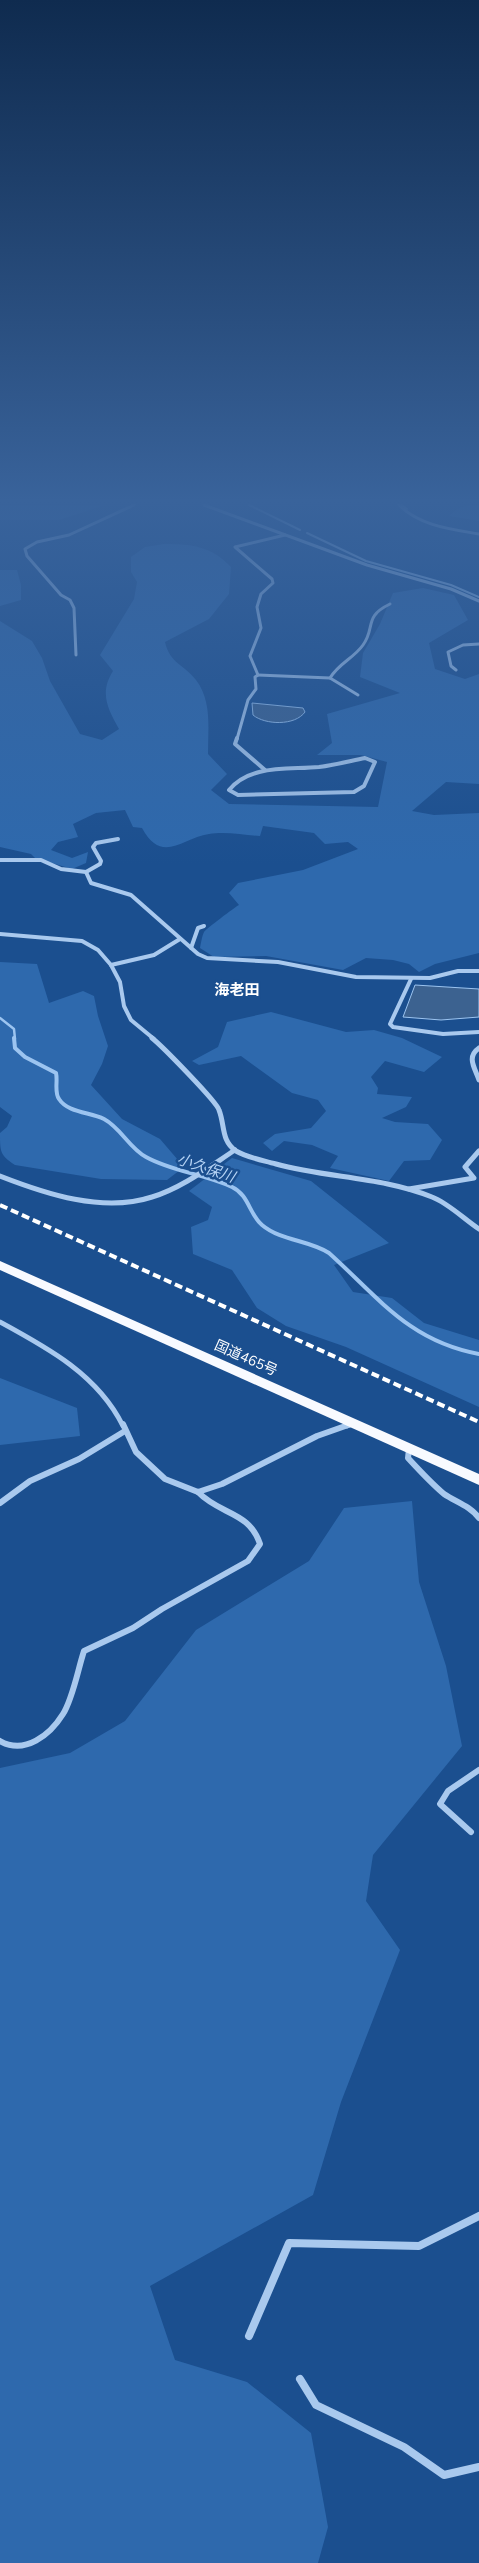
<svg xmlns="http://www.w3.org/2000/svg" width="479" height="2563" font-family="'Nunito Sans','Noto Sans JP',sans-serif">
<rect width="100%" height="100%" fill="#1b4f8f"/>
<g fill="#2e69ad">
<polygon points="0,505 105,505 59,520 0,520"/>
<polygon points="469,505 479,505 479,521 449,516 457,509"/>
<path d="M164,544C192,544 211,546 231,567L229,594L209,619L165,642C170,664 184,664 196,680C212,701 208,728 208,754L227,774L211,790L229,804L378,807L387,762L361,755H317L332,743L327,714L400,693L360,677L363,653L380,624L393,593L423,588L454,595L468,620L429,643L435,669L465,679L479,674V784L446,782L412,811L434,815L479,813V953L435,964L419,972L409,964L393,960L366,958L343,970L266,956L214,957L200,948C201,943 202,936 204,932C206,929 235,907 239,905L229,893L238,883L303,870L358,849L348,842L325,844L314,833L263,826L260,836C244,835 225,831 209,834C182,838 162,865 142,828L133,827L125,810L96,813L73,824L78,837L58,842L51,850L72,858L88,852L86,863L72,869L35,858L31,854L0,847V621L32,641L42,658L50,681L80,734L102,740L119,729C108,709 99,693 113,671L100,655L134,599L137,582L131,572V557L145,547Z"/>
<polygon points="0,570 17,570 21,585 21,600 0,606"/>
<path d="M0,962L37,964L49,1003L83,991L94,996L98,1016L108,1046L102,1064L91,1085L122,1119L160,1139L184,1167L167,1180L101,1179L15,1165C0,1155 0,1152 0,1133L7,1127L12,1116L0,1107Z"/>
<polygon points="271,1012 346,1032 374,1030 402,1038 442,1057 424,1072 385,1061 371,1077 378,1088 377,1094 412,1097 406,1107 382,1118 395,1122 428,1124 442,1140 430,1160 404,1161 389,1181 330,1168 338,1156 312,1145 284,1141 272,1151 263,1143 275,1134 311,1128 326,1111 318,1100 292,1093 241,1056 199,1065 192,1061 218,1047 227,1022"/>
<polygon points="232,1158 311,1181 389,1243 334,1265 353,1292 392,1298 424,1323 479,1340 479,1407 346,1347 286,1326 257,1308 232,1270 193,1254 191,1227 208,1220 212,1207 189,1191"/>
<polygon points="0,1378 77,1408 80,1436 0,1445"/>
<polygon points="412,1501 419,1582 446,1666 462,1746 373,1855 366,1901 400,1950 341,2102 313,2195 150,2286 175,2360 247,2382 311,2433 328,2527 318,2563 0,2563 0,1768 70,1753 125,1721 196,1630 309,1561 344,1508"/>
</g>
<g fill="#3c6290" stroke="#9cc4f0">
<path d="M252,703L303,708L305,712C295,726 265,725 253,715Z"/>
<polygon points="415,985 479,989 479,1017 441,1020 403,1017"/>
</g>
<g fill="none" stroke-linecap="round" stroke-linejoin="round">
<g stroke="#9cc4f0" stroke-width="2">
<polyline points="249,505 300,530"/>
<polyline points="402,505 407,509"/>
<polyline points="307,533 366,561 451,585 479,597"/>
</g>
<polyline stroke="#9cc4f0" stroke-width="2.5" points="0,1018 14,1029 15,1039"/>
<path stroke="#9cc4f0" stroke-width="4" d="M14,1038L15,1048L25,1057L56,1073C58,1081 54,1092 59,1099C68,1113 90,1112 104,1119C121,1128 129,1148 146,1157C173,1172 205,1174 232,1187C249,1195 249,1214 262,1225C281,1241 309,1240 329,1253C379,1298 409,1341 479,1354"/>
<g stroke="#a9c9ee" stroke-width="3">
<polyline points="204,505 367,565 451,589 479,601"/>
<path d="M399,505C420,526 451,529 479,534"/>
<polyline points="76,655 74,608 70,600 61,595 27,556 25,549 37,542 69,535 134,505"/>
<polyline points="456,670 451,666 448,652 463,645 479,644"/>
<path d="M258,675L330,678C339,663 354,658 363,645C376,627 363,617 390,604"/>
<polyline points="330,678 358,695"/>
<polyline points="237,739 248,700 256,689 255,677 258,675 250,656 261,628 257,607 261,594 273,583 272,579 235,547 285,535"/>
</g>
<g stroke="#a9c9ee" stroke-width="4">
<polyline points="237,738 235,744 265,770"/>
<path d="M365,758L375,762L364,786L354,792L238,795L229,790C251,764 288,770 319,767C335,765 350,761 365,758Z"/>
<polyline points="0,860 41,860 61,869 86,872 91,883 131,895 198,954 207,958 278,962 356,977 430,978 458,971 479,971"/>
<polyline points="86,872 100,864 101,861 93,847 96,843 118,839"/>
<polyline points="0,934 82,941 98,950 111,965 120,982 124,1006 131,1020 154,1039"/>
<polyline points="191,948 198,928 204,926"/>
<polyline points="111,965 154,955 180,939"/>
<polyline points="411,979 390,1024 393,1027 443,1034 479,1032"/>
</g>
<g stroke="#a9c9ee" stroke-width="5">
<path d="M152,1038C162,1046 217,1102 219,1110C225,1125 221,1141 236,1151C248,1158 262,1160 276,1164C327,1178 383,1177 432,1197C448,1203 464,1219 479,1229"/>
<path d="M479,1048C466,1057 475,1068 479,1080"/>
<path d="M0,1176C46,1194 103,1213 152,1197C182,1188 209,1167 235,1150"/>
<polyline points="409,1189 474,1178 465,1167 479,1151"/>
<path d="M0,1322C48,1348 98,1375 123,1426"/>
<polyline points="347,1426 352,1424"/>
</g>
<g stroke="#a9c9ee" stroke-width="6">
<polyline points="123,1424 136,1452 165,1479 198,1492 222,1484 317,1436 351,1424"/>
<path d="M409,1449L408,1458C419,1470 431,1483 444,1494C456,1502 470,1506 479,1518"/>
<polyline points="0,1503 30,1481 79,1459 125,1431"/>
<path d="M0,1741C25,1755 50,1735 63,1714C73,1698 78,1669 84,1651L133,1628L162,1609L248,1561L260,1544C249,1511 220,1515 198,1492"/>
<polyline points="471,1832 440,1804 448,1791 479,1770"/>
</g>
<g stroke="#a9c9ee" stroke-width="8">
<polyline points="249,2336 289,2243 419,2246 479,2216"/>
<polyline points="300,2379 316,2405 404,2447 444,2475 479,2467"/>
</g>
<polygon fill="#f8faff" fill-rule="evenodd" points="0,1261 479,1474 479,1485 0,1270"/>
<polyline stroke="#fff" stroke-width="4" stroke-dasharray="8 4" stroke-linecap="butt" points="0,1205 479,1422"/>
</g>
<linearGradient id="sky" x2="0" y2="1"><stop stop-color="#0f2b4f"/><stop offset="0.58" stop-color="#39639b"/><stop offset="1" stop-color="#39639b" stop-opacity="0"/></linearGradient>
<rect width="479" height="864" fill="url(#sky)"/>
<g text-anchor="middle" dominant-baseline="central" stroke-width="5" stroke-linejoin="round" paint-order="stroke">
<g font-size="14" fill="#fff" stroke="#1b4f8f">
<text transform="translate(246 1358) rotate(24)">国道465号</text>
</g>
<g font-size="15" font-weight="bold" fill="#fff" stroke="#1b4f8f">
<text x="237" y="990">海老田</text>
</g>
<g font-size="15" font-style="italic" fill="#b5d3f5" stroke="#1b4f8f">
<text transform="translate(206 1168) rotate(19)">小久保川</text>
</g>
</g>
</svg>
